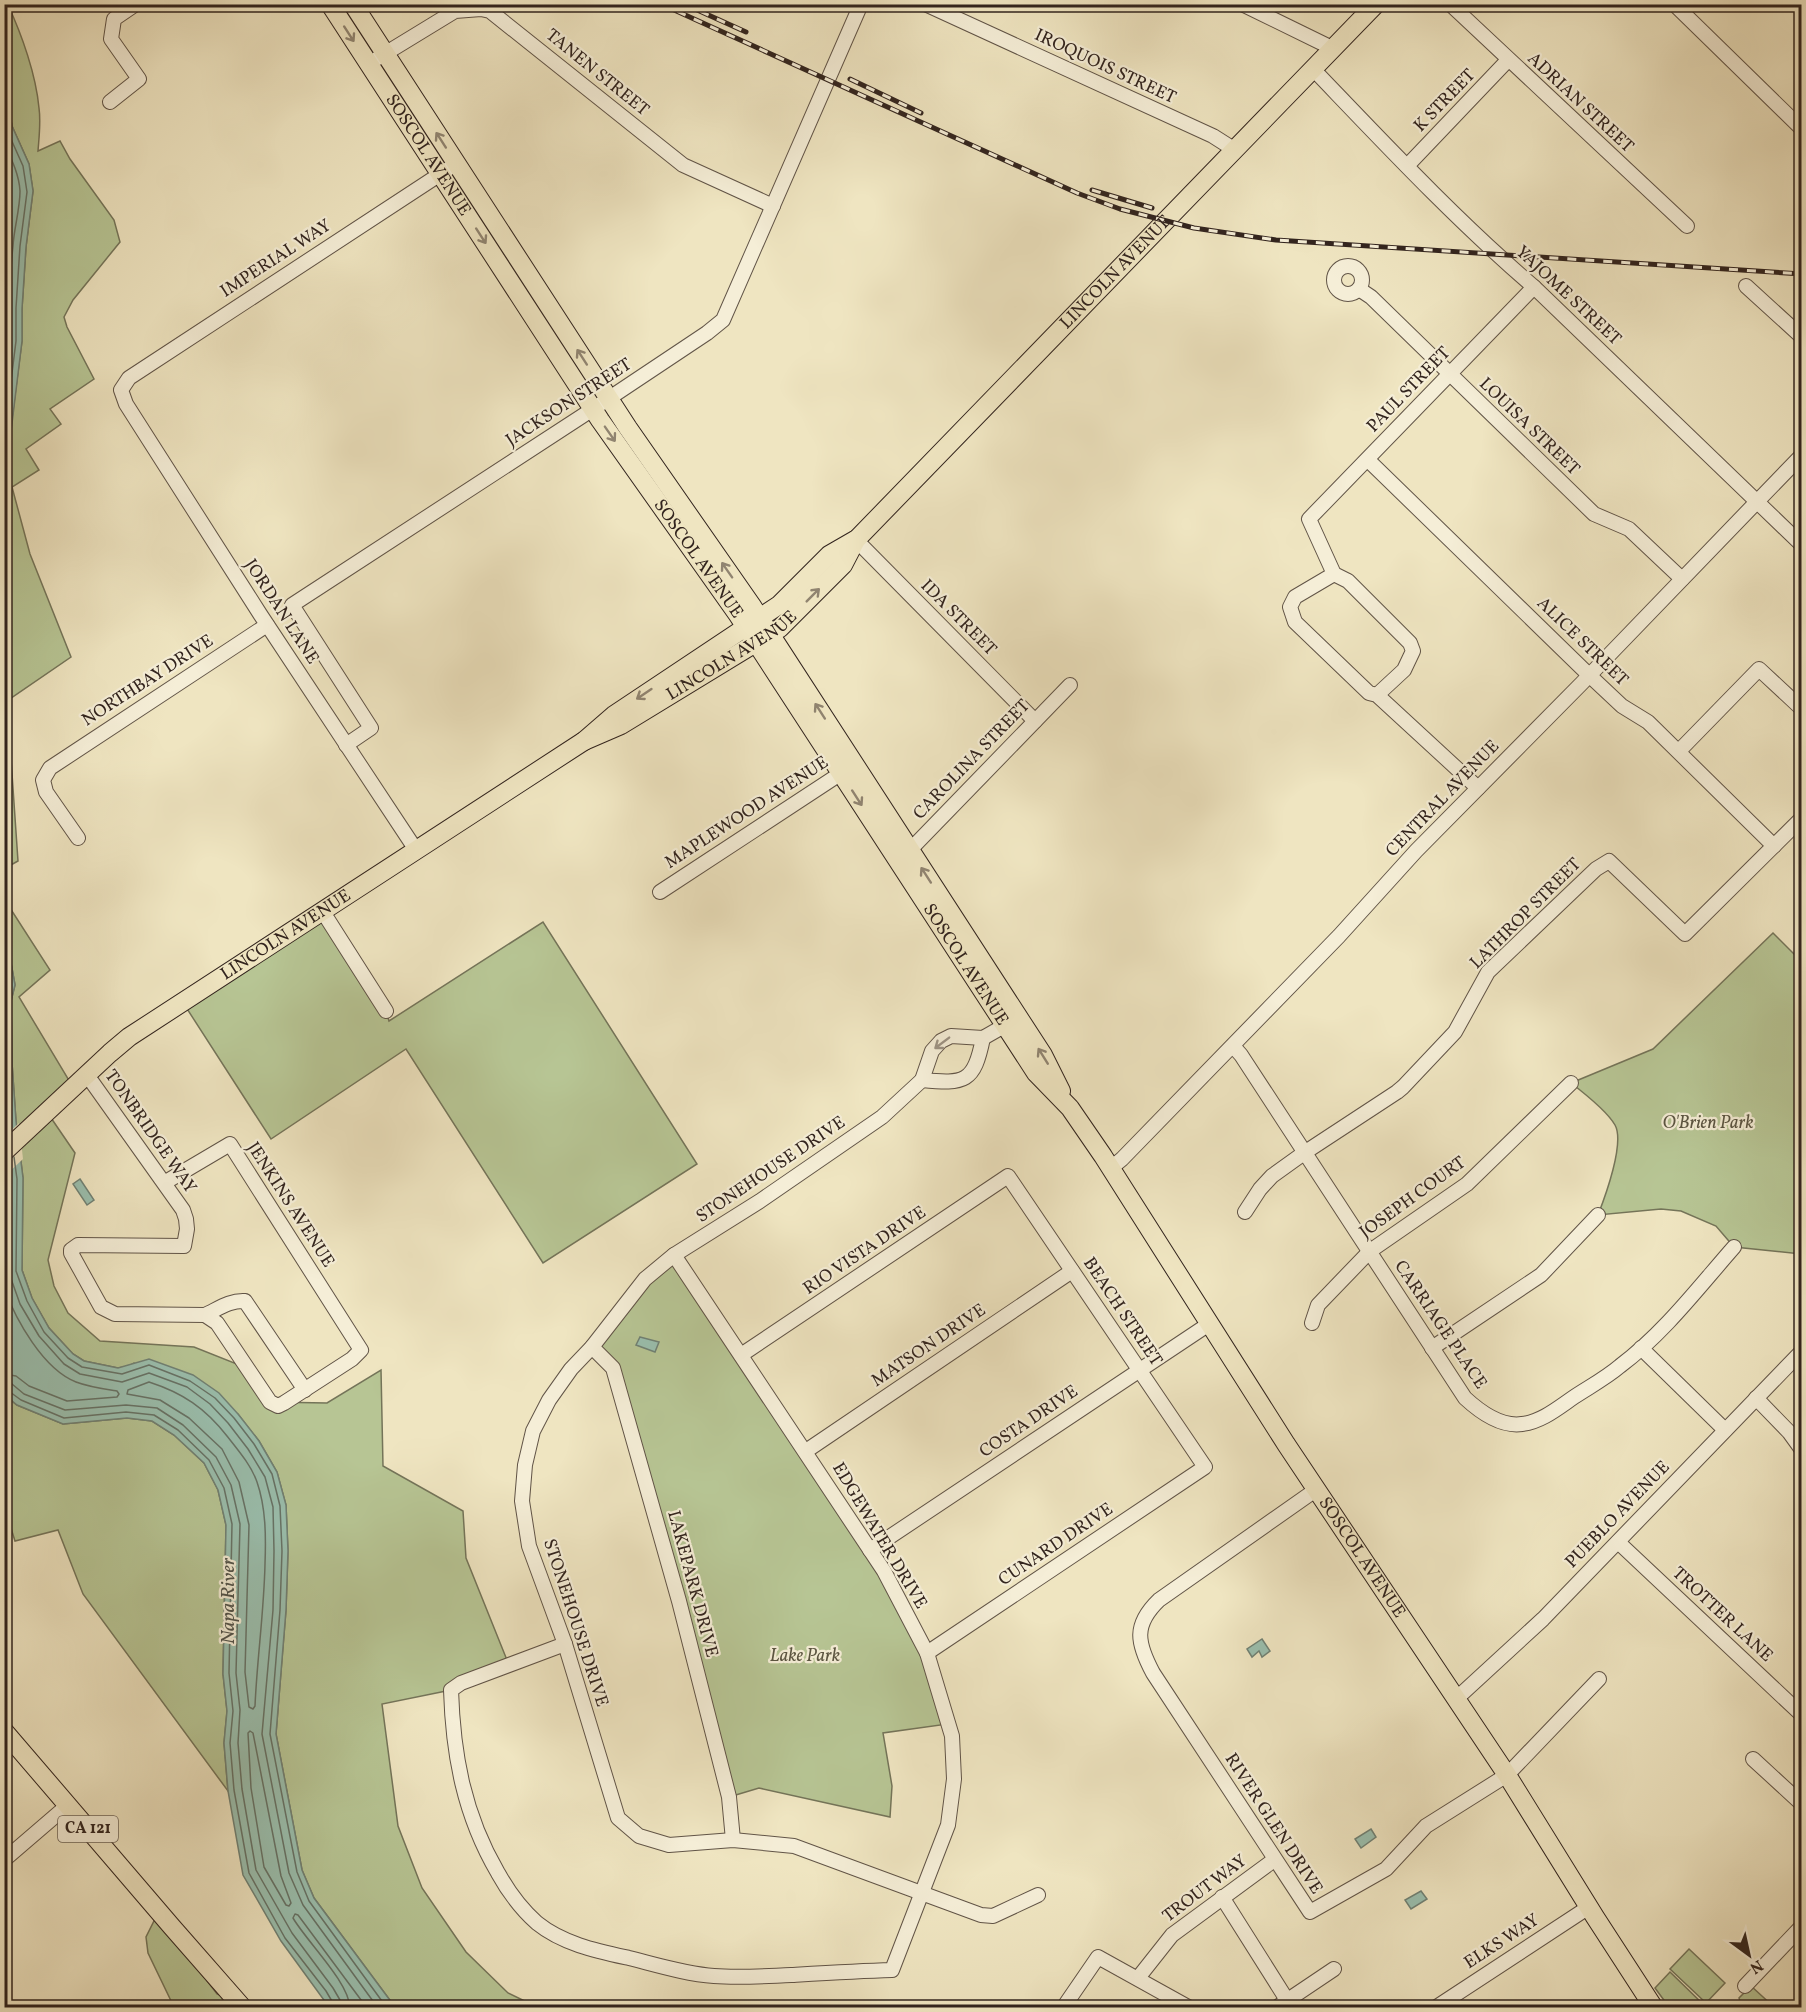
<svg xmlns="http://www.w3.org/2000/svg" width="1806" height="2012" font-family="Vollkorn,serif">
<rect width="100%" height="100%" fill="#efe5c1"/>
<filter id="stains"><feTurbulence type="fractalNoise" baseFrequency=".00333" numOctaves="4"/><feColorMatrix values="0 0 0 0 .2 0 0 0 0 .09 0 0 0 0 .02 0 0 0 .5 -.17"/></filter>
<radialGradient id="worn" r=".72"><stop offset=".6" stop-color="#630" stop-opacity="0"/><stop offset="1" stop-color="#630" stop-opacity=".3"/></radialGradient>
<g fill="#b7c594" stroke="#747459" stroke-width="1.5">
<path d="M4,5H8C22,35 36,75 39,108C41,122 39,137 38,151L60,141L70,159L114,220L120,242L73,300L64,317L67,327L94,379L50,409L61,424L26,449L39,470L12,487L30,554L71,657L7,701L18,861L9,866L10,908L50,970L19,997L73,1087L47,1112L75,1153L48,1260L54,1286L68,1313L100,1341L194,1347L247,1368L270,1402L327,1403L381,1370L383,1466L463,1511L466,1558L509,1665L451,1690L382,1704L398,1826L422,1888L466,1952L508,1993L537,2007H395L314,1898L302,1870L276,1734L286,1610L288,1551L286,1505L277,1472L259,1441L238,1414L134,1363L129,1366L118,1368L84,1361L73,1354L49,1328L32,1298L22,1270L23,1178L16,1121L12,1063L11,1001L15,985L4,924V481L22,341V309L26,247L33,191L29,164L12,126L5,82Z"/>
<polygon points="323,912 386,1011 389,1021 543,922 697,1164 543,1263 406,1049 271,1139 182,1001"/>
<path d="M1773,933L1801,961V1254L1734,1247L1716,1226L1681,1211L1661,1209L1598,1215C1605,1197 1625,1143 1615,1125C1607,1111 1584,1093 1571,1083L1653,1049Z"/>
<polygon points="674,1255 806,1451 927,1653 948,1724 883,1733 892,1786 890,1817 759,1788 729,1797 613,1368 592,1347"/>
<polygon points="4,1395 17,1405 63,1424 127,1418 152,1421 174,1435 204,1463 218,1490 226,1525 223,1674 227,1711 224,1743 228,1791 83,1594 58,1530 15,1541 5,1509"/>
<polygon points="157,1915 217,1994 241,2004 243,2007 174,2007 148,1953 146,1937"/>
<polygon points="1689,1949 1725,1983 1706,2003 1670,1969"/>
<polygon points="1670,1972 1706,2007 1669,2007 1655,1988"/>
<polygon points="1751,1986 1774,2007 1742,2007 1739,1998"/>
</g>
<g fill="#9abfae" stroke="#708174" stroke-width="1.5">
<polygon points="5,82 12,126 29,164 33,191 26,247 22,309 22,341 5,481"/>
<polygon points="4,924 15,985 11,1001 12,1063 16,1121 23,1178 22,1270 32,1298 49,1328 73,1354 84,1361 118,1368 149,1359 193,1375 219,1393 238,1414 259,1441 277,1472 286,1505 288,1551 286,1610 276,1734 302,1870 314,1898 395,2007 329,2007 281,1941 243,1875 228,1791 224,1743 227,1711 223,1674 226,1525 218,1490 204,1463 174,1435 152,1421 127,1418 63,1424 17,1405 5,1395"/>
<polygon points="80,1179 94,1200 87,1205 73,1184"/>
<polygon points="640,1337 659,1342 655,1352 636,1345"/>
<polygon points="1262,1639 1270,1651 1262,1657 1259,1651 1252,1657 1247,1649"/>
<polygon points="1371,1829 1376,1837 1361,1848 1355,1839"/>
<polygon points="1421,1891 1427,1899 1411,1909 1405,1900"/>
</g>
<polygon fill="#efe5c1" points="19,1123 23,1159 5,1176 5,1136"/>
<g fill="none" stroke-linecap="round" stroke-linejoin="round">
<g stroke="#667266" stroke-width="1.5">
<polyline points="4,119 6,128 23,166 27,192 20,246 16,308 16,341 4,437"/>
<path d="M4,143C11,158 19,174 20,191C20,209 14,228 13,246C8,290 9,333 4,376"/>
<polyline points="4,165 11,192 4,238"/>
<polyline points="4,966 8,985 5,1001 6,1063 11,1131"/>
<polyline points="14,1157 17,1179 16,1271 27,1301 44,1332 68,1358 82,1367 122,1374 149,1365 190,1381 215,1398 234,1418 254,1444 272,1474 280,1506 282,1551 280,1610 270,1734 297,1872 309,1901 387,2008"/>
<polyline points="7,1162 9,1179 9,1273 20,1304 39,1336 64,1364 80,1374 122,1382 149,1373 187,1387 210,1404 228,1423 248,1449 265,1477 273,1507 274,1551 273,1610 262,1734 289,1873 303,1905 378,2008"/>
<path d="M4,1288C16,1320 43,1369 76,1382C89,1387 104,1389 117,1391L119,1394L117,1397L67,1401L29,1386L16,1376L4,1374"/>
<path d="M149,1382C183,1393 205,1408 227,1436C238,1450 251,1465 257,1482C266,1508 266,1537 265,1564C264,1612 257,1659 255,1706L253,1709L249,1707L245,1672L249,1525L239,1482L222,1449L189,1418L160,1400L127,1394L128,1390Z"/>
<polyline points="4,1383 12,1384 24,1394 65,1410 126,1405 157,1408 183,1425 216,1457 231,1485 240,1524 236,1673 240,1710 238,1743 242,1789 256,1870 292,1933 333,1988 340,2000 341,2008"/>
<polyline points="4,1391 10,1392 21,1400 64,1418 126,1412 154,1415 178,1430 209,1460 224,1488 232,1524 229,1673 233,1711 230,1743 234,1790 249,1873 285,1938 326,1991 333,2003 333,2008"/>
<polygon points="250,1731 253,1733 281,1876 291,1903 289,1906 286,1905 264,1867 251,1788 248,1733"/>
<path d="M350,2008C349,1982 307,1942 293,1918L295,1914L298,1915L367,2008"/>
</g>
<defs>
<g id="minor">
<polyline points="925,4 1213,136 1235,150"/>
<polyline points="1242,4 1334,49"/>
<polyline points="1450,4 1687,226"/>
<polyline points="1674,4 1802,129"/>
<polyline points="378,58 455,11 481,9 490,11 683,165 773,206"/>
<path d="M1314,70C1385,144 1456,220 1534,287L1802,545"/>
<polyline points="110,102 139,79 111,39 114,19 136,4"/>
<polyline points="1407,166 1508,60"/>
<circle cx="1348" cy="280" r="14"/>
<polyline points="1746,286 1802,337"/>
<polyline points="1359,289 1371,297 1594,514 1629,529 1682,579"/>
<polyline points="1368,460 1589,675 1622,706 1648,722 1774,846"/>
<polyline points="856,540 1035,721"/>
<polyline points="1334,574 1295,597 1290,607 1295,622 1369,693 1377,695 1478,788"/>
<polyline points="1377,695 1404,670 1413,651 1410,643 1348,581 1334,574 1309,519 1534,287"/>
<polyline points="346,745 371,728 292,605 593,409 707,333 723,320 861,4"/>
<polyline points="1679,751 1759,669 1802,709"/>
<polyline points="78,838 46,792 43,780 50,768 267,625"/>
<polyline points="416,850 260,614 126,404 121,390 129,378 448,169"/>
<polyline points="904,854 910,850 1070,685"/>
<polyline points="660,892 849,768"/>
<polyline points="323,912 386,1011"/>
<polyline points="1011,1022 983,1038 951,1036 941,1041 932,1051 922,1080 882,1117 760,1201 674,1255 645,1279 592,1347 571,1369 549,1400 533,1431 525,1465 522,1501 529,1546 565,1644 618,1818 639,1836 669,1845 733,1840 794,1846 981,1915 993,1916 1038,1895"/>
<path d="M1233,1046L1241,1055L1465,1398C1479,1411 1501,1427 1522,1424C1541,1422 1558,1408 1574,1397C1589,1387 1606,1378 1620,1366C1664,1333 1698,1288 1734,1247"/>
<polyline points="87,1075 183,1210 186,1219 187,1229 184,1246 78,1245 71,1250 71,1253 101,1307 115,1314 205,1315 217,1323 270,1402 278,1406 284,1403 352,1359 361,1350 230,1144 164,1183"/>
<path d="M922,1080C965,1084 974,1083 983,1038"/>
<polyline points="1111,1168 1122,1159 1339,936 1416,851 1582,683 1802,455"/>
<polyline points="1245,1212 1260,1189 1272,1176 1304,1153 1397,1092 1403,1087 1455,1032 1488,972 1596,869 1609,861 1685,934 1802,818"/>
<path d="M205,1315C218,1309 230,1300 245,1301L305,1390"/>
<polyline points="1312,1323 1318,1305 1370,1251 1467,1184 1571,1083"/>
<polyline points="592,1347 613,1368 679,1601 729,1797 733,1840"/>
<polyline points="1432,1348 1541,1275 1598,1215"/>
<polyline points="1641,1348 1725,1430"/>
<polyline points="741,1355 1008,1176 1205,1467 927,1653"/>
<polyline points="1756,1398 1789,1432 1802,1450"/>
<polyline points="806,1451 1072,1271"/>
<path d="M1317,1489L1159,1600C1133,1625 1137,1643 1153,1673L1310,1912L1386,1869L1426,1826L1507,1775L1599,1679"/>
<polyline points="1618,1542 1802,1715"/>
<polyline points="870,1550 1209,1324"/>
<path d="M565,1644L461,1683L451,1690C453,1755 464,1815 498,1873C508,1891 521,1909 537,1923C563,1944 597,1951 629,1958C657,1965 686,1974 714,1976C740,1978 766,1976 791,1975C825,1973 858,1971 892,1970L948,1825L954,1779L952,1736L927,1653L884,1571L674,1255"/>
<polyline points="1456,1699 1543,1619 1802,1351"/>
<polyline points="1753,1759 1802,1804"/>
<polyline points="4,1860 68,1805"/>
<polyline points="1222,1897 1287,2000"/>
<polyline points="1138,1978 1172,1935 1274,1860"/>
<polyline points="1745,1986 1802,1926"/>
<polyline points="1063,2008 1098,1957 1190,2008"/>
<polyline points="1276,2008 1334,1969"/>
<polyline points="1435,2008 1589,1907"/>
</g>
<g id="major">
<path id="s1" d="M330,4L600,420L738,615L1036,1073L1070,1108L1103,1156L1286,1444L1507,1775L1595,1917L1654,2008"/>
<polyline points="353,4 628,428 752,606 1043,1055 1061,1091"/>
<path id="s2" d="M584,741L621,725L780,628L843,565L856,540L1376,4"/>
<path id="s3" d="M4,1152L110,1053L129,1037L584,741L614,715L779,605L829,555L855,540"/>
<polyline points="4,1731 172,1927 243,2008"/>
</g>
</defs>
<use href="#minor" stroke="#615447" stroke-width="16"/>
<use href="#major" stroke="#32241e" stroke-width="20"/>
<use href="#minor" stroke="#f5eed7" stroke-width="14"/>
<use href="#major" stroke="#efe5c1" stroke-width="18"/>
<defs>
<g id="rail">
<polyline points="661,4 1077,193 1120,209 1194,228 1276,240 1802,274"/>
<polyline points="684,4 746,32"/>
<polyline points="850,79 921,113"/>
<polyline points="1092,190 1152,208"/>
</g>
</defs>
<use href="#rail" stroke="#32241e" stroke-width="5"/>
<use href="#rail" stroke="#f5eed7" stroke-width="3" stroke-dasharray="9" stroke-linecap="butt"/>
</g>
<defs><path id="oneway-shaft" d="M-6 0H5M1.5-3L5.5 0L1.5 3" fill="none" stroke-width="1.6" stroke-linecap="round" stroke-linejoin="round" transform="scale(1.5)"/></defs>
<g stroke="#908470">
<use href="#oneway-shaft" transform="translate(349 34) rotate(57)"/>
<use href="#oneway-shaft" transform="translate(441 140) rotate(-123)"/>
<use href="#oneway-shaft" transform="translate(481 236) rotate(57)"/>
<use href="#oneway-shaft" transform="translate(582 357) rotate(-123)"/>
<use href="#oneway-shaft" transform="translate(610 434) rotate(55)"/>
<use href="#oneway-shaft" transform="translate(727 570) rotate(-125)"/>
<use href="#oneway-shaft" transform="translate(813 595) rotate(-45)"/>
<use href="#oneway-shaft" transform="translate(644 694) rotate(146)"/>
<use href="#oneway-shaft" transform="translate(820 711) rotate(-123)"/>
<use href="#oneway-shaft" transform="translate(857 798) rotate(57)"/>
<use href="#oneway-shaft" transform="translate(926 875) rotate(-123)"/>
<use href="#oneway-shaft" transform="translate(1043 1056) rotate(-122)"/>
</g>
<use stroke="#9d9384" href="#oneway-shaft" transform="translate(942 1043) rotate(143)"/>
<g text-anchor="middle" dominant-baseline="central" stroke-width="4.5" stroke-linejoin="round" paint-order="stroke">
<rect fill="#f5eed7" stroke="#6c6156" stroke-width="1.5" x="58" y="1816" width="60" height="26" rx="4.5"/>
<g font-size="16" font-weight="bold" fill="#32241e">
<text x="88" y="1829">CA 121</text>
</g>
<g font-size="18" fill="#32241e" stroke="#f5eed7">
<text transform="translate(1105 67) rotate(25)">IROQUOIS STREET</text>
<text transform="translate(597 73) rotate(39)">TANEN STREET</text>
<text transform="translate(1445 101) rotate(-46)">K STREET</text>
<text transform="translate(1580 103) rotate(43)">ADRIAN STREET</text>
<text stroke="none"><textPath href="#s1" startOffset="180">SOSCOL AVENUE</textPath></text>
<text transform="translate(276 259) rotate(-33)">IMPERIAL WAY</text>
<text stroke="none"><textPath href="#s2" startOffset="717">LINCOLN AVENUE</textPath></text>
<text transform="translate(1568 296) rotate(43)">YAJOME STREET</text>
<text transform="translate(1409 390) rotate(-46)">PAUL STREET</text>
<text transform="translate(569 403) rotate(-33)">JACKSON STREET</text>
<text transform="translate(1529 427) rotate(44)">LOUISA STREET</text>
<text stroke="none"><textPath href="#s1" startOffset="666">SOSCOL AVENUE</textPath></text>
<text transform="translate(281 612) rotate(57)">JORDAN LANE</text>
<text transform="translate(958 618) rotate(45)">IDA STREET</text>
<text transform="translate(1582 642) rotate(44)">ALICE STREET</text>
<text stroke="none"><textPath href="#s2" startOffset="171">LINCOLN AVENUE</textPath></text>
<text transform="translate(148 681) rotate(-33)">NORTHBAY DRIVE</text>
<text transform="translate(972 760) rotate(-46)">CAROLINA STREET</text>
<text transform="translate(1443 799) rotate(-46)">CENTRAL AVENUE</text>
<text transform="translate(747 813) rotate(-33)">MAPLEWOOD AVENUE</text>
<text transform="translate(1526 914) rotate(-45)">LATHROP STREET</text>
<text stroke="none"><textPath href="#s3" startOffset="357">LINCOLN AVENUE</textPath></text>
<text stroke="none"><textPath href="#s1" startOffset="1152">SOSCOL AVENUE</textPath></text>
<text transform="translate(150 1132) rotate(55)">TONBRIDGE WAY</text>
<text transform="translate(771 1170) rotate(-34)">STONEHOUSE DRIVE</text>
<text transform="translate(1413 1198) rotate(-36)">JOSEPH COURT</text>
<text transform="translate(290 1205) rotate(57)">JENKINS AVENUE</text>
<text transform="translate(865 1251) rotate(-34)">RIO VISTA DRIVE</text>
<text transform="translate(1122 1312) rotate(56)">BEACH STREET</text>
<text transform="translate(1440 1325) rotate(56)">CARRIAGE PLACE</text>
<text transform="translate(929 1346) rotate(-34)">MATSON DRIVE</text>
<text transform="translate(1029 1422) rotate(-34)">COSTA DRIVE</text>
<text transform="translate(1618 1515) rotate(-46)">PUEBLO AVENUE</text>
<text transform="translate(879 1536) rotate(59)">EDGEWATER DRIVE</text>
<text transform="translate(1056 1545) rotate(-34)">CUNARD DRIVE</text>
<text stroke="none"><textPath href="#s1" startOffset="1866">SOSCOL AVENUE</textPath></text>
<text transform="translate(692 1584) rotate(75)">LAKEPARK DRIVE</text>
<text transform="translate(1722 1615) rotate(43)">TROTTER LANE</text>
<text transform="translate(575 1623) rotate(72)">STONEHOUSE DRIVE</text>
<text transform="translate(1273 1824) rotate(57)">RIVER GLEN DRIVE</text>
<text transform="translate(1205 1889) rotate(-37)">TROUT WAY</text>
<text transform="translate(1502 1942) rotate(-33)">ELKS WAY</text>
</g>
<g font-size="18" font-style="italic" fill="#5a5441" stroke="#f5eed7">
<text x="1708" y="1123">O'Brien Park</text>
<text x="805" y="1656">Lake Park</text>
</g>
<g font-size="20" font-style="italic" fill="#515249" stroke="#f5eed7">
<text transform="translate(229 1601) rotate(-90)">Napa River</text>
</g>
</g>
<rect width="1806" height="2012" fill="none" stroke="#efe5c1" stroke-width="24"/>
<rect x="6" y="6" width="1794" height="2000" fill="none" stroke="#32241e" stroke-width="3"/>
<rect x="12" y="12" width="1782" height="1988" fill="none" stroke="#32241e" stroke-width="1.5"/>
<g transform="translate(1749 1955) rotate(147)" stroke="#f5eed7" stroke-width="4.5" paint-order="stroke">
<path d="M0-4.5L10 22L0 15L-10 22Z" fill="#32241e"/>
<text y="-9" font-size="16" font-weight="bold" text-anchor="middle" fill="#32241e">N</text>
</g>
<rect width="100%" height="100%" filter="url(#stains)"/>
<rect width="100%" height="100%" fill="url(#worn)"/>
</svg>
